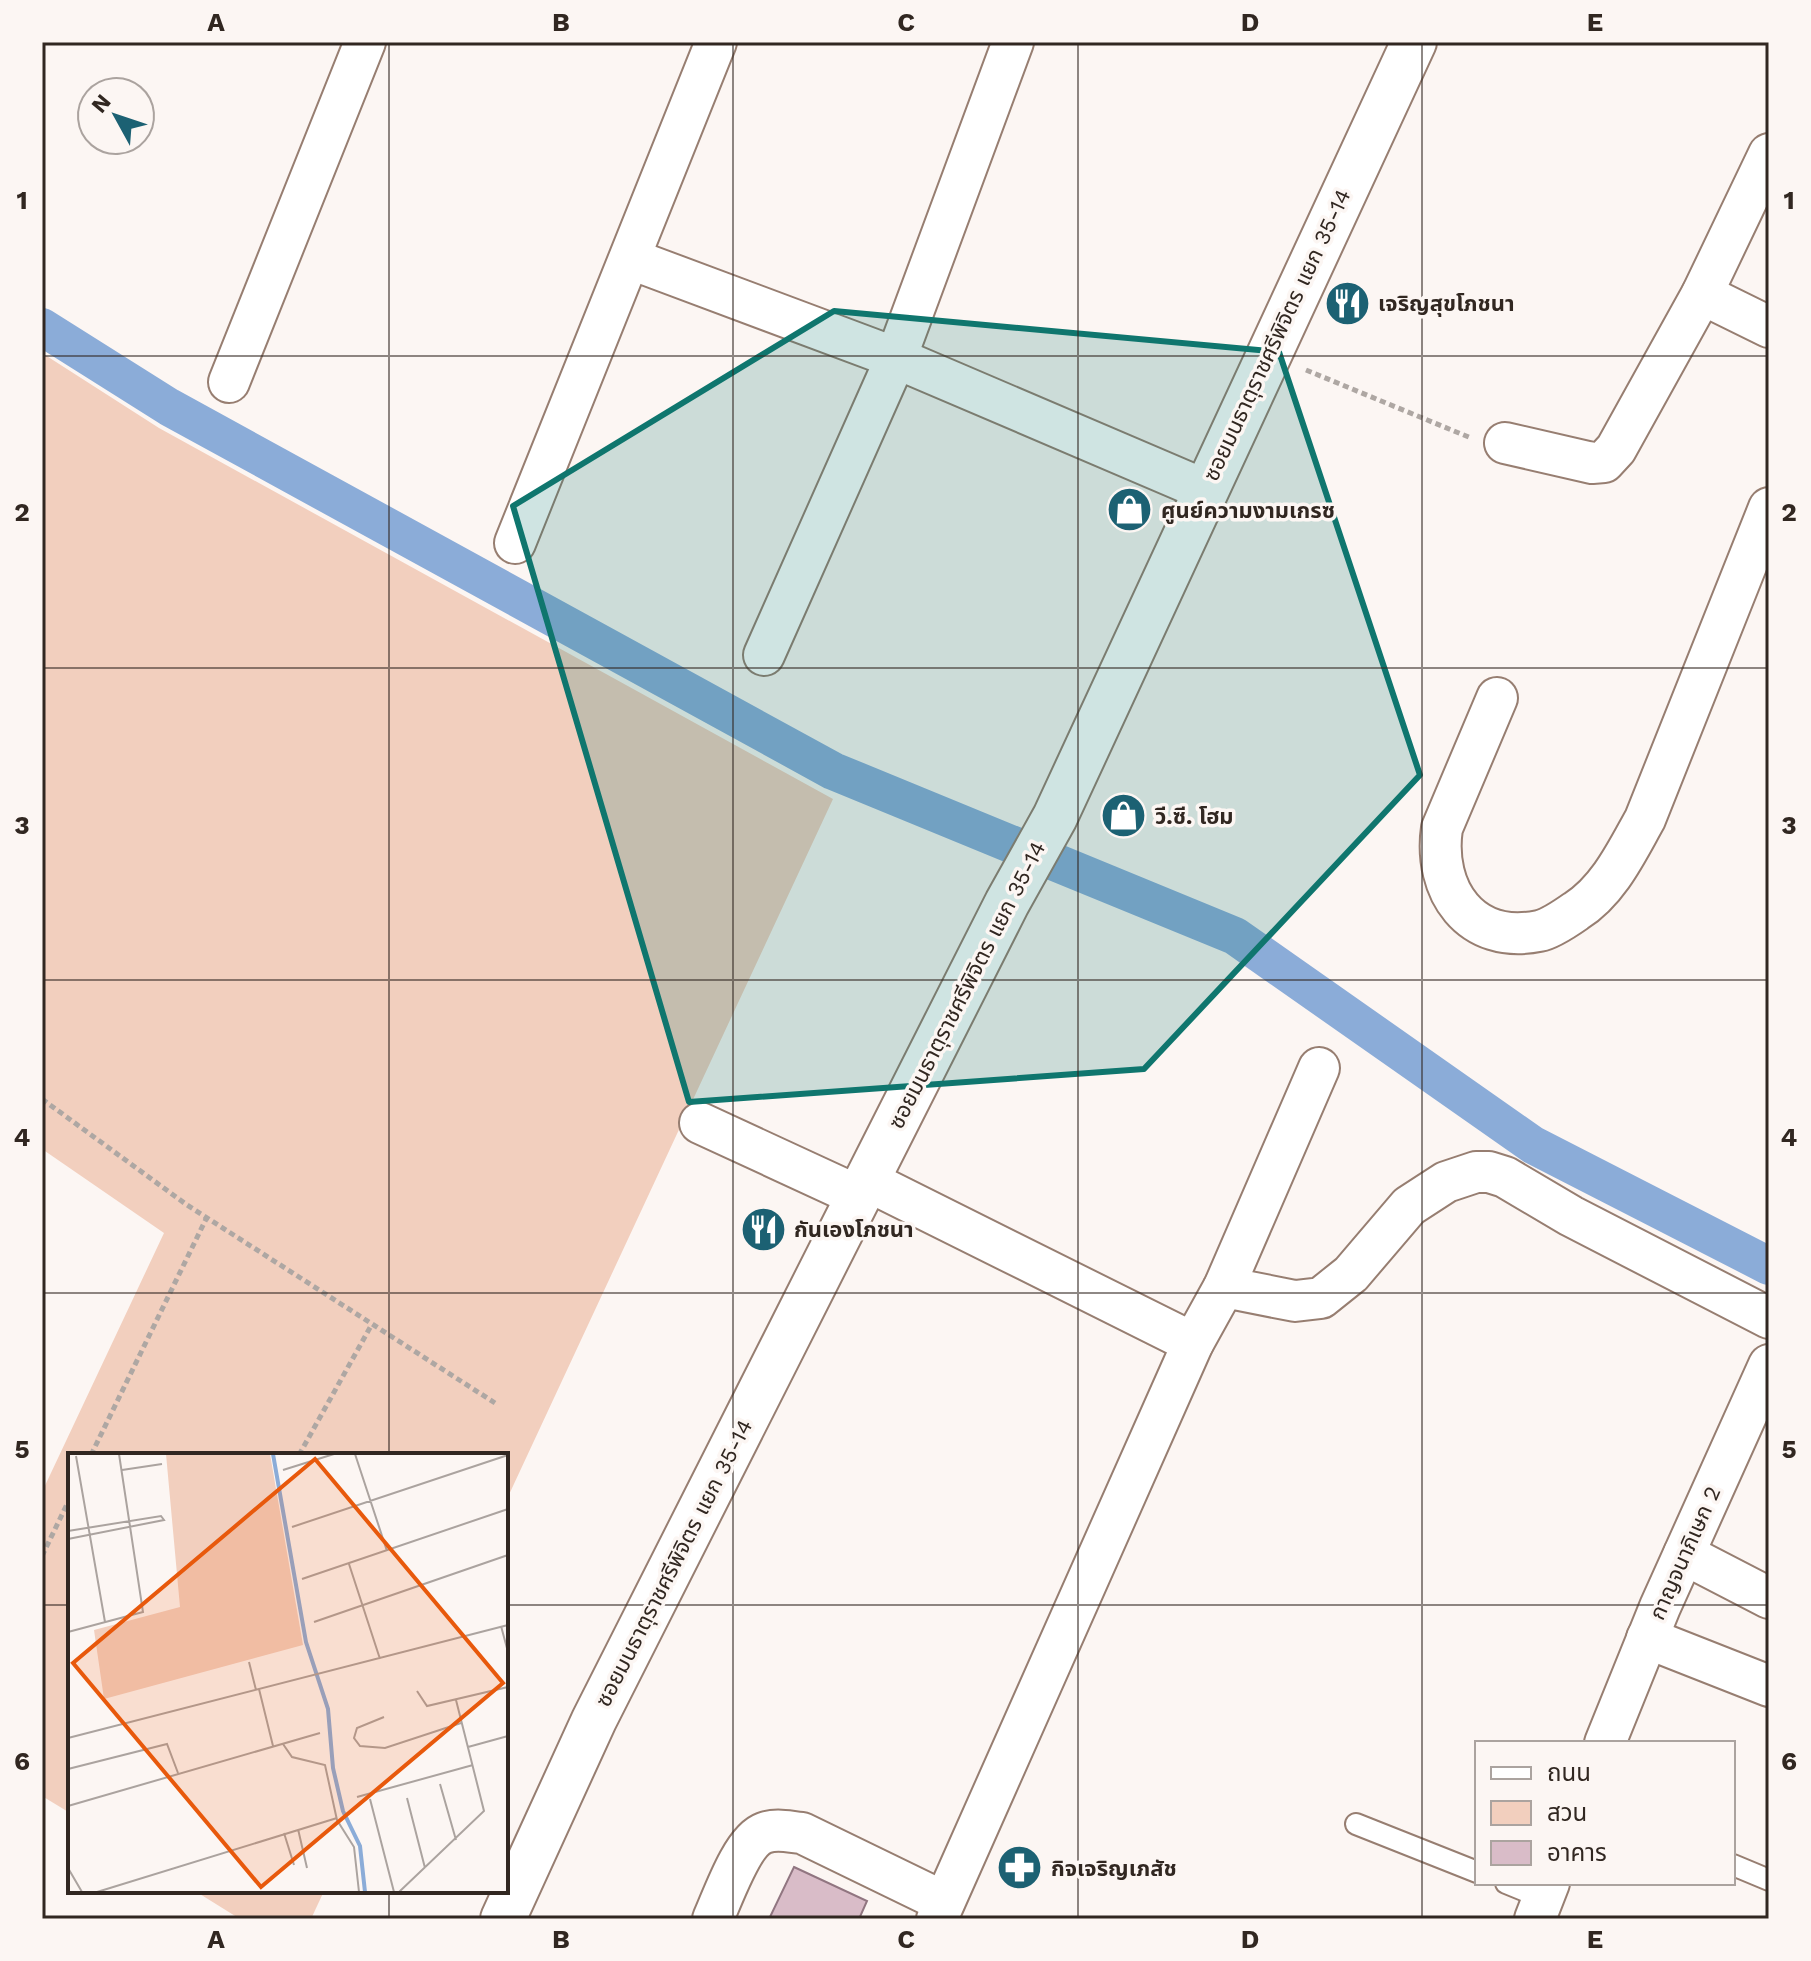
<svg xmlns="http://www.w3.org/2000/svg" width="1811" height="1961" font-family="'Work Sans','Noto Sans Thai',sans-serif">
<rect width="100%" height="100%" fill="#fcf6f3"/>
<g fill="#f2cfbe">
<polygon points="42,353 159,428 833,799 506,1501 506,1455 70,1455 70,1813 42,1796 42,1492 164,1233 42,1149"/>
<polygon points="195,1891 324,1891 311,1919 240,1919"/>
</g>
<g fill="none" stroke-linecap="round" stroke-linejoin="round">
<polyline stroke="#8bacd8" stroke-width="38" points="42,327 169,407 833,771 1235,936 1533,1145 1769,1266"/>
</g>
<polygon fill="#d9bcc8" stroke="#917681" stroke-width="2" points="794,1867 867,1901 859,1919 769,1919"/>
<g fill="none" stroke-linecap="round" stroke-linejoin="round">
<defs>
<g id="service">
<polyline points="1356,1824 1477,1872"/>
<polyline points="1733,1865 1769,1880"/>
<polyline points="1506,1883 1543,1898"/>
</g>
<g id="minor">
<polyline points="631,259 896,358 1205,490"/>
<polyline points="1702,294 1769,327"/>
<polyline points="229,382 365,42"/>
<polyline points="1505,443 1592,463 1604,462 1616,449 1702,294 1769,154"/>
<polyline points="515,543 716,42"/>
<polyline points="764,655 896,358 1013,42"/>
<path d="M1497,698L1442,828C1433,890 1470,945 1539,931C1550,929 1566,918 1576,911C1609,890 1627,851 1645,819L1769,508"/>
<polyline points="700,1123 858,1196"/>
<polyline points="866,1180 1193,1343"/>
<polyline points="1224,1287 1295,1301 1321,1298 1351,1274 1409,1206 1446,1182 1476,1172 1489,1172 1505,1177 1571,1216 1769,1318"/>
<polyline points="1684,1554 1769,1598"/>
<polyline points="1647,1638 1769,1686"/>
<polyline points="1605,1743 1660,1607 1769,1365"/>
<path d="M713,1919C723,1897 742,1841 764,1833C777,1828 789,1832 802,1833L944,1902"/>
<polyline points="937,1919 1193,1343 1224,1287 1319,1068"/>
<polyline points="1535,1919 1549,1883"/>
</g>
<polyline id="tertiary" points="503,1919 594,1720 1007,903 1055,817 1414,42"/>
</defs>
<use href="#service" stroke="#977e71" stroke-width="24"/>
<use href="#minor" stroke="#977e71" stroke-width="44"/>
<use href="#tertiary" stroke="#977e71" stroke-width="48"/>
<g stroke="#aea7a3" stroke-width="5" stroke-dasharray="6 4" stroke-linecap="butt">
<polyline points="1306,370 1471,438"/>
<polyline points="42,1099 187,1205 495,1403"/>
<polyline points="91,1455 207,1217"/>
<polyline points="299,1455 372,1324"/>
<polyline points="42,1556 70,1498"/>
</g>
<use href="#service" stroke="#fff" stroke-width="20"/>
<use href="#minor" stroke="#fff" stroke-width="40"/>
<use href="#tertiary" stroke="#fff" stroke-width="44"/>
</g>
<path fill="#0f766e" fill-opacity="0.2" stroke="#0f766e" stroke-width="6" stroke-linejoin="round" d="M834,311L1279,352L1420,775L1144,1069L689,1102L513,506Z"/>
<path fill="none" stroke="#312721" stroke-width="2" stroke-opacity="0.55" d="M389,42V1455M733,42V1919M1078,42V1919M1422,42V1919M42,356H1769M42,668H1769M42,980H1769M42,1293H1769M42,1605H70M506,1605H1769M389,1891V1919"/>
<defs>
<symbol id="restaurant-disc" viewBox="-11 -11 22 22"><circle r="9.5" fill="#1c6173" stroke="#fcf6f3"/><path d="M-5-6h1v4h1v-4h1v4h1v-4h1v5L-1.5 .5V6h-2V.5L-5-1ZM5-6V6H3V1.5H1.5Q1.5-4 5-6Z" fill="#fff"/></symbol>
<symbol id="shop-disc" viewBox="-11 -11 22 22"><circle r="9.5" fill="#1c6173" stroke="#fcf6f3"/><path d="M-5-2.5h2.3a2.7 3.5 0 0 1 5.4 0H5L5.5 6h-11ZM-1.5-2.5h3a1.5 2.3 0 0 0-3 0Z" fill="#fff"/></symbol>
<symbol id="pharmacy-disc" viewBox="-11 -11 22 22"><circle r="9.5" fill="#1c6173" stroke="#fcf6f3"/><path d="M-2-6h4v4h4v4h-4v4h-4v-4h-4v-4h4Z" fill="#fff"/></symbol>
</defs>
<g fill-rule="evenodd">
<use href="#restaurant-disc" x="1322" y="278" width="51" height="51"/>
<use href="#shop-disc" x="1104" y="484" width="51" height="51"/>
<use href="#shop-disc" x="1098" y="790" width="51" height="51"/>
<use href="#restaurant-disc" x="738" y="1204" width="51" height="51"/>
<use href="#pharmacy-disc" x="994" y="1842" width="51" height="51"/>
</g>
<g text-anchor="middle" dominant-baseline="central" stroke-width="7" stroke-linejoin="round" paint-order="stroke">
<g font-size="22" font-weight="bold" fill="#312721" stroke="#fcf6f3" text-anchor="start">
<text x="1378" y="303">เจริญสุขโภชนา</text>
<text x="1161" y="510">ศูนย์ความงามเกรซ</text>
<text x="1155" y="816">วี.ซี. โฮม</text>
<text x="794" y="1229">กันเองโภชนา</text>
<text x="1051" y="1868">กิจเจริญเภสัช</text>
</g>
<g font-size="22" fill="#312721" stroke="#fcf6f3">
<text transform="translate(1277 335) rotate(-65)">ซอยมนธาตุราชศรีพิจิตร แยก 35-14</text>
<text transform="translate(967 985) rotate(-63)">ซอยมนธาตุราชศรีพิจิตร แยก 35-14</text>
<text transform="translate(1685 1553) rotate(-66)">กาญจนาภิเษก 2</text>
<text transform="translate(674 1563) rotate(-63)">ซอยมนธาตุราชศรีพิจิตร แยก 35-14</text>
</g>
</g>
<g transform="translate(68 1453)">
<rect width="440" height="440" fill="#fcf6f3"/>
<path d="M98,1H202L235,192L36,246L26,177L112,154Z" fill="#f2cfbe"/>
<path fill="none" stroke="#8bacd8" stroke-width="4" d="M205,1L238,189L260,256L265,315L275,358L292,393L297,439"/>
<path fill="none" stroke="#aba39f" stroke-width="2" d="M287,1L319,98M8,3L37,169M54,17L94,11M215,17L266,1M224,74L440,2M0,78L93,63L96,67L0,86M281,111L312,206M234,126L440,56M246,169L440,102M433,173L440,199M0,179L75,159L51,1M181,209L188,237M191,236L205,293M349,238L359,253L440,234M316,264L289,275L286,285L292,293L317,295L393,270M0,285L440,172M215,291L224,304L257,312L269,367L286,394L291,439M400,294L440,283M0,316L99,291L110,320M372,331L388,387M289,344L405,312M339,345L357,415M302,346L326,439M0,353L252,280M230,376L239,415M216,380L226,412M0,415L14,439M29,439L269,365M331,439L416,358L388,247"/>
<path fill="#e8590c" fill-opacity="0.15" stroke="#e8590c" stroke-width="4" d="M247,6L435,230L193,434L5,210Z"/>
<rect width="440" height="440" fill="none" stroke="#312721" stroke-width="4"/>
</g>
<rect width="1811" height="1961" fill="none" stroke="#fcf6f3" stroke-width="88"/>
<rect x="1475" y="1741" width="260" height="144" fill="#fcf6f3" stroke="#aba39f" stroke-width="2"/>
<rect x="1491" y="1767" width="40" height="12" fill="#ffffff" stroke="#aba39f" stroke-width="2"/>
<text x="1547" y="1781" font-size="24" fill="#312721">ถนน</text>
<rect x="1491" y="1801" width="40" height="24" fill="#f2cfbe" stroke="#aba39f" stroke-width="2"/>
<text x="1547" y="1821" font-size="24" fill="#312721">สวน</text>
<rect x="1491" y="1841" width="40" height="24" fill="#d9bcc8" stroke="#aba39f" stroke-width="2"/>
<text x="1547" y="1861" font-size="24" fill="#312721">อาคาร</text>
<g transform="translate(116 116) rotate(310)"><circle r="38" fill="#fcf6f3" stroke="#aba39f" stroke-width="2"/>
<path d="M0-6L14 30L0 20L-14 30Z" fill="#1c6173"/>
<text y="-12" font-size="22" font-weight="bold" text-anchor="middle" fill="#312721">N</text>
</g>
<rect x="44" y="44" width="1723" height="1873" fill="none" stroke="#312721" stroke-width="3"/>
<g font-size="26" text-anchor="middle" font-weight="bold" fill="#312721">
<text x="216" y="31">A</text>
<text x="561" y="31">B</text>
<text x="906" y="31">C</text>
<text x="1250" y="31">D</text>
<text x="1595" y="31">E</text>
<text x="22" y="209">1</text>
<text x="1789" y="209">1</text>
<text x="22" y="521">2</text>
<text x="1789" y="521">2</text>
<text x="22" y="834">3</text>
<text x="1789" y="834">3</text>
<text x="22" y="1146">4</text>
<text x="1789" y="1146">4</text>
<text x="22" y="1458">5</text>
<text x="1789" y="1458">5</text>
<text x="22" y="1770">6</text>
<text x="1789" y="1770">6</text>
<text x="216" y="1948">A</text>
<text x="561" y="1948">B</text>
<text x="906" y="1948">C</text>
<text x="1250" y="1948">D</text>
<text x="1595" y="1948">E</text>
</g>
</svg>
